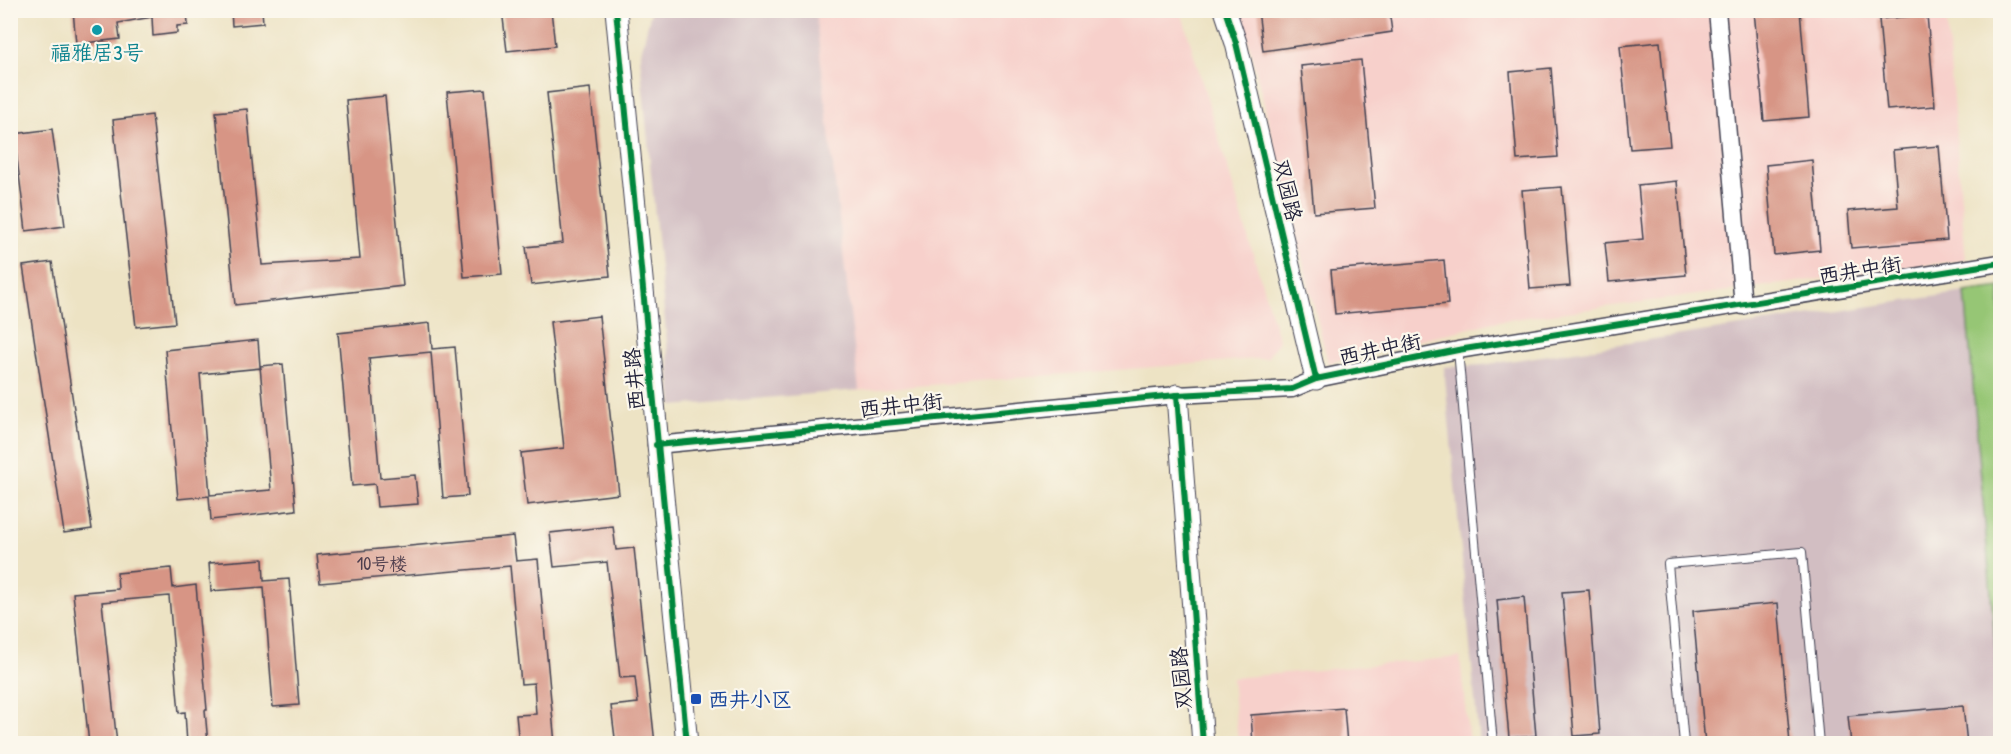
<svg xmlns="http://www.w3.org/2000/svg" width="2011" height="754" font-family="'Patrick Hand','LXGW WenKai TC',sans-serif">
<rect width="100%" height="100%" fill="#fbf7ec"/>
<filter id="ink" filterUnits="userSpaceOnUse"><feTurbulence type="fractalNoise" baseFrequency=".0167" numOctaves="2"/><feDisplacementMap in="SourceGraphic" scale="12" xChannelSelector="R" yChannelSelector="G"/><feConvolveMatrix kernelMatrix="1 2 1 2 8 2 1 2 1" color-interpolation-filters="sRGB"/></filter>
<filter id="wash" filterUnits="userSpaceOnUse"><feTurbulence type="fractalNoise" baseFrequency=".008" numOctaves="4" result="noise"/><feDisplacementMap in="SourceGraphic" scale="24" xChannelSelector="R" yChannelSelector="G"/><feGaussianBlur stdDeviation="1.35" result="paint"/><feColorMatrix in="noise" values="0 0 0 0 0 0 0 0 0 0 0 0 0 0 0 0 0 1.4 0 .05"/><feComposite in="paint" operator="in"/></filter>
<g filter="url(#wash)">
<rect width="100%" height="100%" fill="#ede3c4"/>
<g fill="#f7d0cb">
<polygon points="814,11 1181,11 1279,341 1267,358 854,391"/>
<polygon points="1241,11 1946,11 1966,260 1498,321 1328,363"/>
<polygon points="1460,657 1469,743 1238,743 1232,678"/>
</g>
<g fill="#d2bec2">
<polygon points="651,11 815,11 859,390 673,406 640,57"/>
<polygon points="1965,292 2000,699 2000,743 1479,743 1444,367 1482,365"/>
</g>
<polygon fill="#96c675" stroke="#5c7458" stroke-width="1.5" points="2000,287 2000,699 1965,292"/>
<g id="blocks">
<g fill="#d79585" fill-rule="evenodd">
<polygon points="73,10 187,10 188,25 177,26 177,33 153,36 152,17 118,23 120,39 76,44"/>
<polygon points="231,10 262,10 263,23 232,26"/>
<polygon points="502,10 551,10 555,46 507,51"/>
<polygon points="1258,10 1389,10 1392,32 1263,51"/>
<polygon points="1754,10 1800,10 1809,117 1764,121"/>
<polygon points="1927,15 1935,106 1887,110 1879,19"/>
<polygon points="1660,42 1670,146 1630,149 1620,46"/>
<polygon points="1361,60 1375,208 1314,213 1301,66"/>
<polygon points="1551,68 1558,157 1517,160 1510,72"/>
<polygon points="590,88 610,276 531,285 526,247 563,243 547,93"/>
<polygon points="485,89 502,274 464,277 447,92"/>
<polygon points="385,96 403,286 235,305 216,112 247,109 262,265 360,259 346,100"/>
<polygon points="152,115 175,323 136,327 113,120"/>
<polygon points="52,129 65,226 26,231 14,134"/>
<polygon points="1939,146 1947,240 1851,248 1848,211 1898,207 1893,150"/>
<polygon points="1812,160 1820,250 1774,255 1766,165"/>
<polygon points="1677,181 1686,275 1609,282 1605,243 1643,239 1638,185"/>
<polygon points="1562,187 1570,286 1530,289 1522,190"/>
<polygon points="1444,260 1448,304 1335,314 1331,270"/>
<polygon points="52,262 92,529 64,533 23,266"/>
<polygon points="599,316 619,494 527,505 521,453 564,448 550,322"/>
<polygon points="430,323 432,349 455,347 468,496 443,498 431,352 369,358 380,478 415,475 418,504 377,507 375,484 352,486 338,333"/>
<path d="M258,340L260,366L283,364L296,510L211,520L209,496L178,499L165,350ZM260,366L271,490L210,495L200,374L261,368Z"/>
<polygon points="613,526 616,550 634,548 655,744 625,744 624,739 615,738 611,706 638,703 635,677 620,678 607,562 554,567 550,533"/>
<polygon points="513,536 516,561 538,559 555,744 519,744 516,715 536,714 534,683 521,684 510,566 320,583 317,555"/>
<polygon points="263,559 264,581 289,579 299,705 273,707 264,587 211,591 209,563"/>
<polygon points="171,568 173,588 196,585 207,710 205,710 208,744 187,744 185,712 179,713 169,596 102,602 117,744 89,744 73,593 118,589 117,573"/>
<polygon points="1589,590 1600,734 1574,736 1562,592"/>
<polygon points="1524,597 1536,736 1509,738 1497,600"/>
<polygon points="1778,603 1790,744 1705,744 1693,611"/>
<polygon points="1963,706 1967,744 1851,744 1848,716"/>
<polygon points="1344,708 1347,744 1253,744 1251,715"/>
</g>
</g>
</g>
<g filter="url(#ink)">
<use href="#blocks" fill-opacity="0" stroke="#403f50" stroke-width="1.5"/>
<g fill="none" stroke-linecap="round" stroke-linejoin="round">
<defs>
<g id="service">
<polyline points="1458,350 1493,744"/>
<polyline points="1684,744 1668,564 1802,552 1819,744"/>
</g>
<g id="minor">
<polyline points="1717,10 1743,306"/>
<polyline points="656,445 1177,395 1292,389 1316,379 1458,350 2000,263"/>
</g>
<g id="tertiary">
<polyline points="616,10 687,744"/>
<polyline points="1225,10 1236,43 1316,379"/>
<polyline points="1177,395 1203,744"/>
</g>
</defs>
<use href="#service" stroke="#403f50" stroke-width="10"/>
<use href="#minor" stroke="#403f50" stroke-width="19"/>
<use href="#tertiary" stroke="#403f50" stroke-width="23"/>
<use href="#service" stroke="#fff" stroke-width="8"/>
<use href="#minor" stroke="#fff" stroke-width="16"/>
<use href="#tertiary" stroke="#fff" stroke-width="21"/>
<defs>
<g id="cycleway">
<polyline points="616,10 687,744"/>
<polyline points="1225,10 1236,43 1316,379"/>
<polyline points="1177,395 1203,744"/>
<polyline points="656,445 1177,395 1292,389 1316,379 1458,350 2000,263"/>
</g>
</defs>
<use href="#cycleway" stroke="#fbf7ec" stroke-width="10"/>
<use href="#cycleway" stroke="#00873e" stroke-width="6"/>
</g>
</g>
<circle fill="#0f9aa8" stroke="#fbf7ec" stroke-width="2" cx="97" cy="30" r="6"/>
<rect fill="#1a4fb4" stroke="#fbf7ec" stroke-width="2" x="690" y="693" width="12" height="12" rx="3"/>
<g text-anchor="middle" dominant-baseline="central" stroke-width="4.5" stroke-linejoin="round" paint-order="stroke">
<g font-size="18" fill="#4f3f4e">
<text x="382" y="563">10号楼</text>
</g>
<g font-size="21" fill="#0d838f" stroke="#fbf7ec">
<text x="97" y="52">福雅居3号</text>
</g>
<g font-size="21" fill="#22223b" stroke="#fbf7ec">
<text transform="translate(1288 190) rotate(77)">双园路</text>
<text transform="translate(1860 270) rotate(-9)">西井中街</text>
<text transform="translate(1380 349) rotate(-12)">西井中街</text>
<text transform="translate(634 379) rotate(-95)">西井路</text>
<text transform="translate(901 405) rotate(-6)">西井中街</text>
<text transform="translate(1181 678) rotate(-95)">双园路</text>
</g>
<g font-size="21" fill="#164399" stroke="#fbf7ec" text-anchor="start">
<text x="708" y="699">西井小区</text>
</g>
</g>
<rect width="2011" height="754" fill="none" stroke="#fbf7ec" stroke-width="36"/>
</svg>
